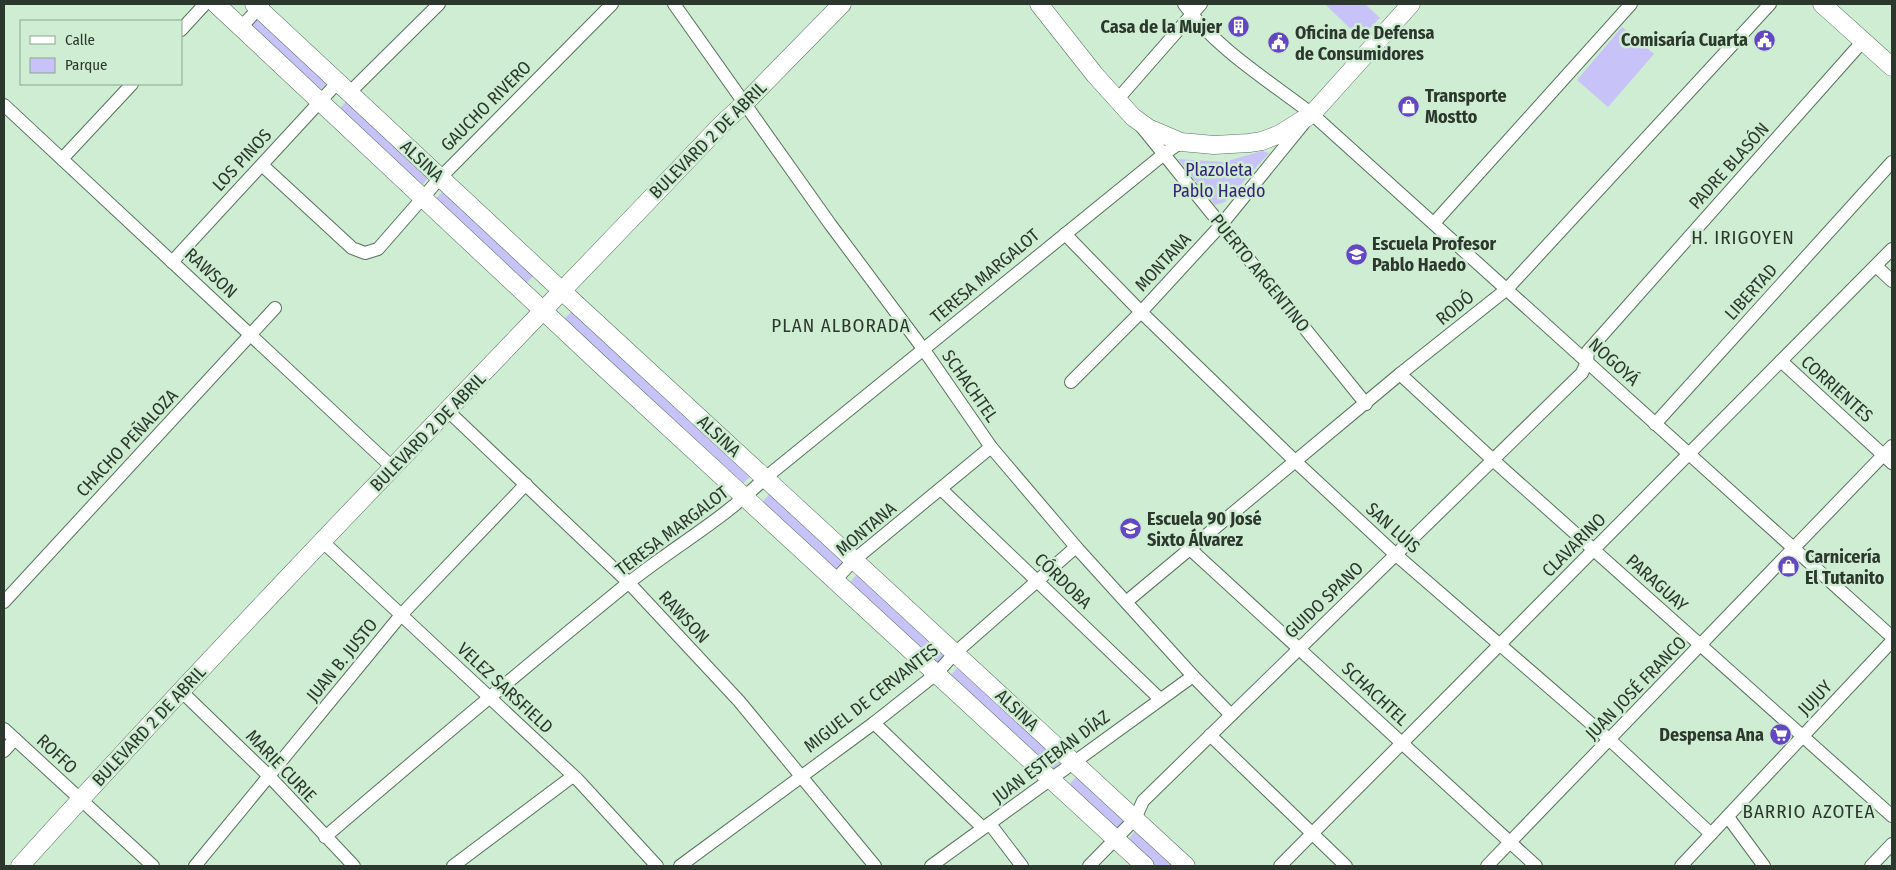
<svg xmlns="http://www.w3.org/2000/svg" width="1896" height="870" font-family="'Fira Sans Condensed',sans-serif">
<rect width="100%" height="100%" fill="#ceedd2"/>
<g fill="#c7c2f8">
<polygon points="1325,4 1365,4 1380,18 1360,38"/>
<polygon points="258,14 329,80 319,91 248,25"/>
<polygon points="1622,27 1654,54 1608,107 1577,80"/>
<polygon points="348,100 430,176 420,187 338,110"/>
<polygon points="1262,151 1269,153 1225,202 1215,205 1178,159 1224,162"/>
<polygon points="445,189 535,274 525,285 435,200"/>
<polygon points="573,310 752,475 741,485 563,320"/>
<polygon points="771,492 845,561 833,572 761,504"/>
<polygon points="858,573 947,653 935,667 848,585"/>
<polygon points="960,665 1062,761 1052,770 949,677"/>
<polygon points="1077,776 1126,819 1116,830 1068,786"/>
<polygon points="1136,830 1175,866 1155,866 1127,841"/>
</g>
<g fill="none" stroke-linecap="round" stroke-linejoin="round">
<defs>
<g id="street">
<polyline points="674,4 830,224 924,350 991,447 1076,547 1193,676 1231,715"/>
<path d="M1184,4C1214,47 1269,81 1312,114L1892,637"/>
<polyline points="241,27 263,4"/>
<polyline points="181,30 205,4"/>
<polyline points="349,93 439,4"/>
<polyline points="1117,100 1201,4"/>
<polyline points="4,105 393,468"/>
<polyline points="1141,126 1366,404"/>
<polyline points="62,159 132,84"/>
<polyline points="262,165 352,248 365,253 378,249 440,178 612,4"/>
<polyline points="1434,223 1631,4"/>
<polyline points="1065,234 1141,312 1295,461 1395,554 1610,740 1711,834"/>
<polyline points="172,262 338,82"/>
<polyline points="1876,266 1892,281"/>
<polyline points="1781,361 1892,463"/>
<polyline points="1400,374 1493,460 1892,816"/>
<polyline points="1071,382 1141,312 1221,225 1304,123"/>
<polyline points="448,411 629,583 739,701 875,866"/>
<polyline points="1655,424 1892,162"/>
<polyline points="941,489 1160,699"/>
<polyline points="323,542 578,780 657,866"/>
<polyline points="1189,548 1536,866"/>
<polyline points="834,581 854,560 991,447"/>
<polyline points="4,602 275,308"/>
<polyline points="1126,602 1400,374 1507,289 1770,4"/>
<polyline points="181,691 270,777 354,866"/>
<polyline points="874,723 983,828"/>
<polyline points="4,729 153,866"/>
<polyline points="1210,735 1346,866"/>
<polyline points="4,751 15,739"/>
<polyline points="1728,817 1764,866"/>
<polyline points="990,824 1022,866"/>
<path d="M325,837C425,751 525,667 627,584C672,548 724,519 765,478L1164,154L1181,142"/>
<polyline points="195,866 401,615 526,484"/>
<polyline points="453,866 573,776"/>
<polyline points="680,866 874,723 936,674 955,653 1076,547"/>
<polyline points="931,866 1193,676"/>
<polyline points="1089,866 1135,819 1143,801 1582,373 1587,362 1588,351 1863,41"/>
<polyline points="1280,866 1892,249"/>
<polyline points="1487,866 1892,446"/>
<polyline points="1681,866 1892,641"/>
<polyline points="1871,866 1892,844"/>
</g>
<g id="secondary">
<polyline points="216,4 600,364 1145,866"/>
<polyline points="254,4 562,291 1186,866"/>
<polyline points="1039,4 1095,75 1133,117 1148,128 1181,142 1214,145 1249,143 1262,141 1280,134 1312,114 1411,4"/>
<polyline points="1822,4 1892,67"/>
<path d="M20,866C248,614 487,370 722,124L745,103L842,4"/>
</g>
</defs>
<use href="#street" stroke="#57725b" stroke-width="14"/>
<use href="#secondary" stroke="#57725b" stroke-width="19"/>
<use href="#street" stroke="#fff" stroke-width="12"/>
<use href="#secondary" stroke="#fff" stroke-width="18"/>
</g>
<defs>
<symbol id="building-disc" viewBox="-11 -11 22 22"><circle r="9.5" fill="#6448c1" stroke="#ceedd2"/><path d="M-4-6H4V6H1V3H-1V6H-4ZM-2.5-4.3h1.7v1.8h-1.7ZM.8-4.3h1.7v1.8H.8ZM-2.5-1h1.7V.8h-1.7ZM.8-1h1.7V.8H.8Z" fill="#fff"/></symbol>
<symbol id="civic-disc" viewBox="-11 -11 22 22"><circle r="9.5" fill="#6448c1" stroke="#ceedd2"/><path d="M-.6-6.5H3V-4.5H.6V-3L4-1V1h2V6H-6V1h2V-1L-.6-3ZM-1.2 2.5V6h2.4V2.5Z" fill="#fff"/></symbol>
<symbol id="shop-disc" viewBox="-11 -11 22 22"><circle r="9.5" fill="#6448c1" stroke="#ceedd2"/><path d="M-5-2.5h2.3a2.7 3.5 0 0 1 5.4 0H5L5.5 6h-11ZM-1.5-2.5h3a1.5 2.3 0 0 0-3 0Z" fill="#fff"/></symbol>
<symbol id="school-disc" viewBox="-11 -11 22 22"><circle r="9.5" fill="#6448c1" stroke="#ceedd2"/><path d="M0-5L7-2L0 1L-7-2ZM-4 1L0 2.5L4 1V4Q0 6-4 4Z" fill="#fff"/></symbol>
<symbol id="supermarket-disc" viewBox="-11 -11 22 22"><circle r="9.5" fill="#6448c1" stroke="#ceedd2"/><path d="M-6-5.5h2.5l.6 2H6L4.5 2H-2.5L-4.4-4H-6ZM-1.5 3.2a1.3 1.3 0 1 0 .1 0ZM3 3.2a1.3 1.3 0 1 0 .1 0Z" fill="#fff"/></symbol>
</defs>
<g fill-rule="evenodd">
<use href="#building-disc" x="1226" y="14" width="25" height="25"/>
<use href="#civic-disc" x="1752" y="28" width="25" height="25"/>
<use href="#civic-disc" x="1266" y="30" width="25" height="25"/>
<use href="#shop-disc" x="1396" y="94" width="25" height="25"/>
<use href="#school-disc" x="1344" y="242" width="25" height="25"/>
<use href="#school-disc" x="1118" y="516" width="25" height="25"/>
<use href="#shop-disc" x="1776" y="554" width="25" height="25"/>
<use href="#supermarket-disc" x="1768" y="722" width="25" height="25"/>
</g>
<g text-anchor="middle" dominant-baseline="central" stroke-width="5" stroke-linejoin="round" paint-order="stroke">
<g font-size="18" font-weight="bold" fill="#2c382d" stroke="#ceedd2" text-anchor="start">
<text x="1222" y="27" text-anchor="end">Casa de la Mujer</text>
<text x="1295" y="33">Oficina de Defensa<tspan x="1295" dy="21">de Consumidores</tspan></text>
<text x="1748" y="40" text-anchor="end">Comisaría Cuarta</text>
<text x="1425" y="96">Transporte<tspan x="1425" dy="21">Mostto</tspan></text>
<text x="1372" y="244">Escuela Profesor<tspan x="1372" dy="21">Pablo Haedo</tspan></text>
<text x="1147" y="519">Escuela 90 José<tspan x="1147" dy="21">Sixto Álvarez</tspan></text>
<text x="1805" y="557">Carnicería<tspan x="1805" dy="21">El Tutanito</tspan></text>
<text x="1764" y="735" text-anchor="end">Despensa Ana</text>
</g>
<g font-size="18" fill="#2c382d" stroke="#ceedd2">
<text transform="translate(486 106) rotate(-45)">GAUCHO RIVERO</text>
<text transform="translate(708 140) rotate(-45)">BULEVARD 2 DE ABRIL</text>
<text transform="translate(242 160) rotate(-47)">LOS PINOS</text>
<text transform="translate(422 161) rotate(43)">ALSINA</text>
<text transform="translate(1729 166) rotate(-48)">PADRE BLASÓN</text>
<text transform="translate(1163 262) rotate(-47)">MONTANA</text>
<text transform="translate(211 273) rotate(43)">RAWSON</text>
<text transform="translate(1260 273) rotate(51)">PUERTO ARGENTINO</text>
<text transform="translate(985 276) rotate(-40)">TERESA MARGALOT</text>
<text transform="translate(1751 292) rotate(-48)">LIBERTAD</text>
<text transform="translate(1455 308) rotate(-39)">RODÓ</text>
<text transform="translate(1614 362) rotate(42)">NOGOYÁ</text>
<text transform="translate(970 386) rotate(55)">SCHACHTEL</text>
<text transform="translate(1837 389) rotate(42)">CORRIENTES</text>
<text transform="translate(428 432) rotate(-46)">BULEVARD 2 DE ABRIL</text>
<text transform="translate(719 436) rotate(43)">ALSINA</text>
<text transform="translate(127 443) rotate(-47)">CHACHO PEÑALOZA</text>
<text transform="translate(1393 528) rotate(42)">SAN LUIS</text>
<text transform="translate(866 529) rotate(-40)">MONTANA</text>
<text transform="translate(672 531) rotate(-37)">TERESA MARGALOT</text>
<text transform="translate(1574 545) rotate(-45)">CLAVARINO</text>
<text transform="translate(1063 581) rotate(44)">CÓRDOBA</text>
<text transform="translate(1657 583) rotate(42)">PARAGUAY</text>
<text transform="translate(1324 600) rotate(-44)">GUIDO SPANO</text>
<text transform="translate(684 617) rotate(47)">RAWSON</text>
<text transform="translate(342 660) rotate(-51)">JUAN B. JUSTO</text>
<text transform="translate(505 688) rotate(43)">VELEZ SARSFIELD</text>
<text transform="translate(1636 688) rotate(-46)">JUAN JOSÉ FRANCO</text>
<text transform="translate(1375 694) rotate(43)">SCHACHTEL</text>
<text transform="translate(871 698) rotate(-38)">MIGUEL DE CERVANTES</text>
<text transform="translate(1815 698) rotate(-47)">JUJUY</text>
<text transform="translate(1017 710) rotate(43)">ALSINA</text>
<text transform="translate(149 726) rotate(-47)">BULEVARD 2 DE ABRIL</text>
<text transform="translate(57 754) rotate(43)">ROFFO</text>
<text transform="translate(1051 757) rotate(-37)">JUAN ESTEBAN DÍAZ</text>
<text transform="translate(281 766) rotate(46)">MARIE CURIE</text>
</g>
<g font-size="18" fill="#371e76" stroke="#ceedd2">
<text x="1219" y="170">Plazoleta<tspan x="1219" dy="21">Pablo Haedo</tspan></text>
</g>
<g font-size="19" letter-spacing="1" fill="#2c382d" stroke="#ceedd2">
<text x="1743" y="237">H. IRIGOYEN</text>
<text x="841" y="325">PLAN ALBORADA</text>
<text x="1809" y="811">BARRIO AZOTEA</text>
</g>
</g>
<rect width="1896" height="870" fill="none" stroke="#2c382d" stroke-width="10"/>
<rect x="20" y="20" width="162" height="65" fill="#ceedd2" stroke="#8da590"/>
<rect x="30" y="36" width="25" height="8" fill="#ffffff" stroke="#8da590"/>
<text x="65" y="45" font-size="15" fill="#2c382d">Calle</text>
<rect x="30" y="58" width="25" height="15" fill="#c7c2f8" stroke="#8da590"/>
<text x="65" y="70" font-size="15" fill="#2c382d">Parque</text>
</svg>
